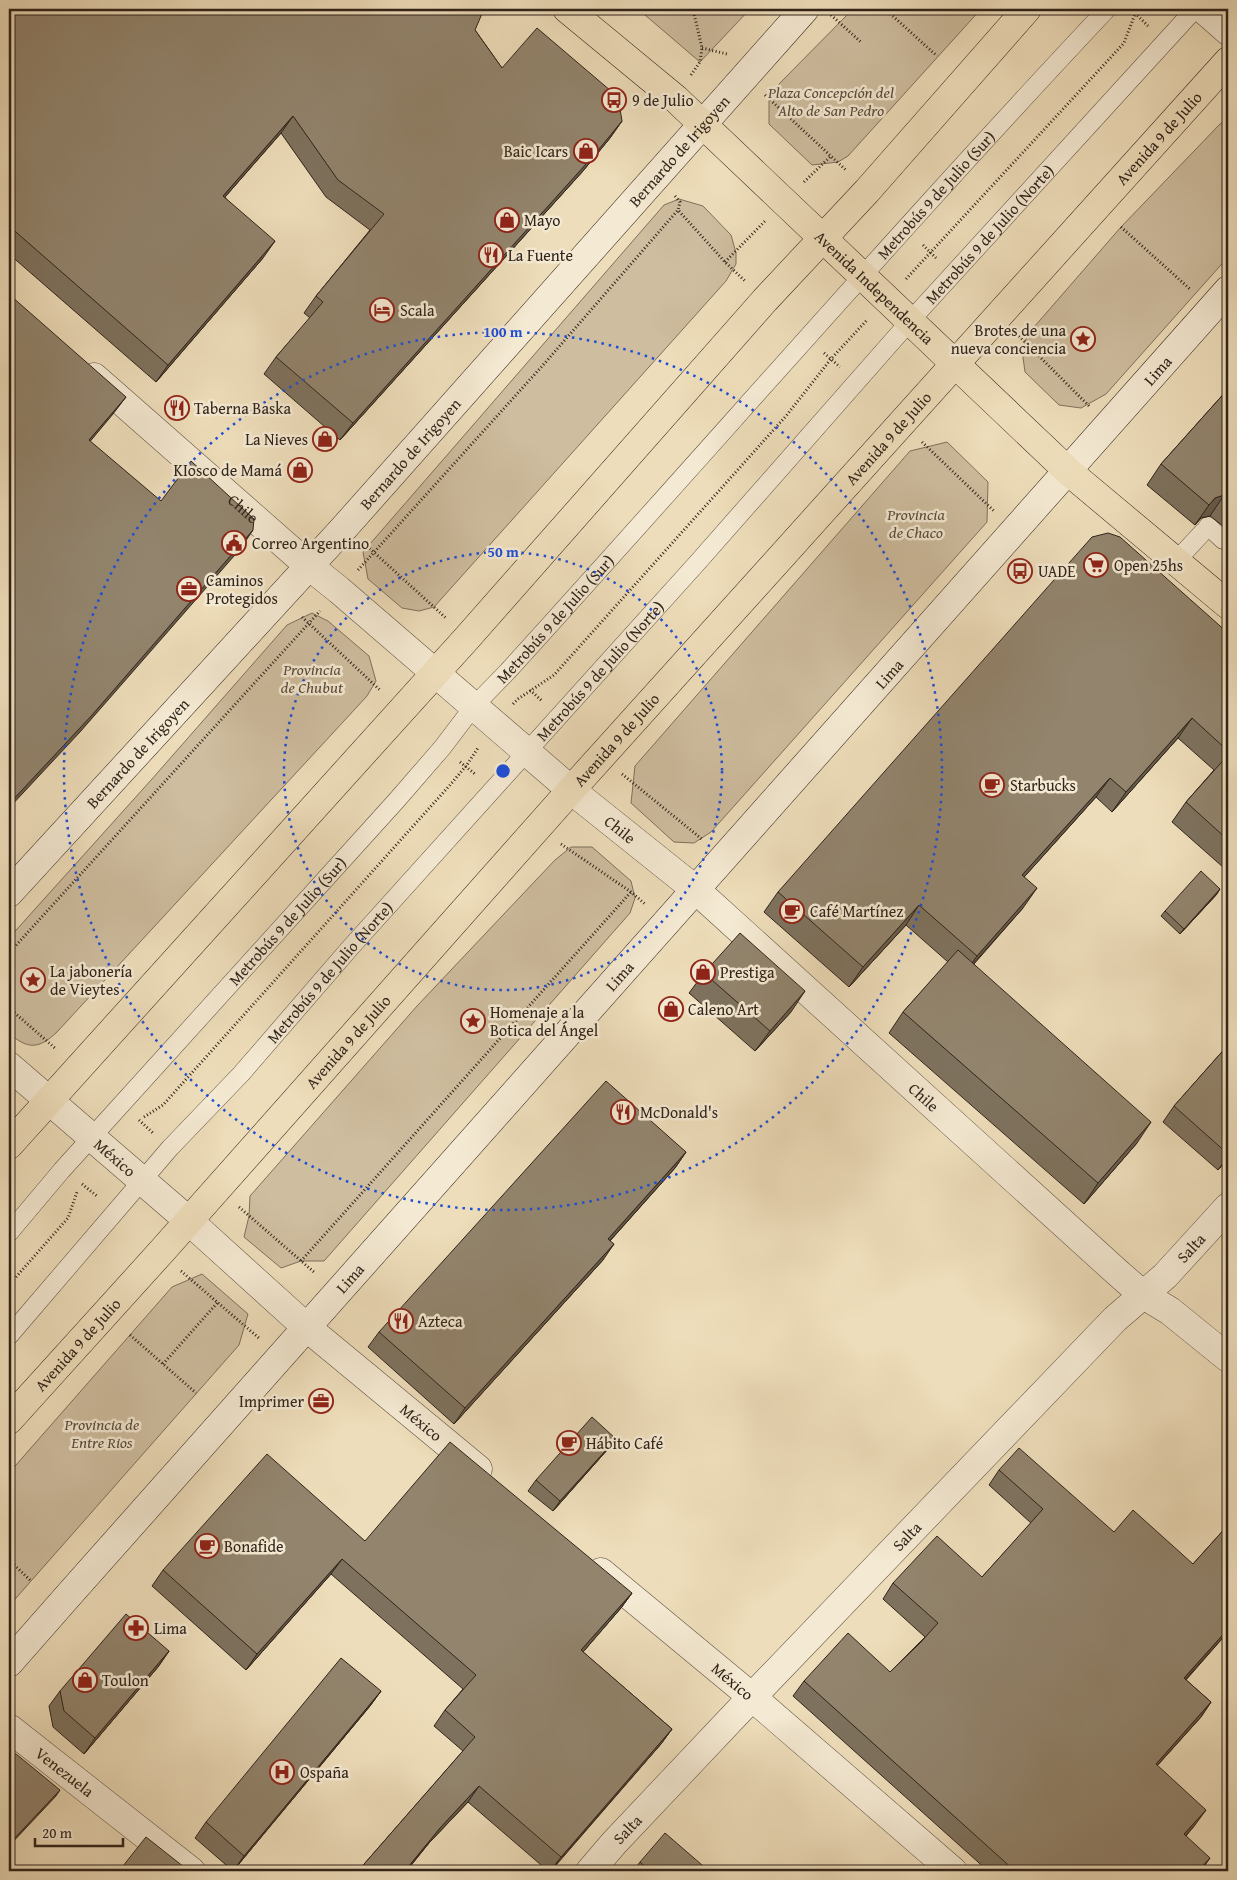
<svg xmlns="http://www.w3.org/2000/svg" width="1237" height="1880" font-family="'Gentium Book Plus',serif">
<rect width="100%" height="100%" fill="#eeddba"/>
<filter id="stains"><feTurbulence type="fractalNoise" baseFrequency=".004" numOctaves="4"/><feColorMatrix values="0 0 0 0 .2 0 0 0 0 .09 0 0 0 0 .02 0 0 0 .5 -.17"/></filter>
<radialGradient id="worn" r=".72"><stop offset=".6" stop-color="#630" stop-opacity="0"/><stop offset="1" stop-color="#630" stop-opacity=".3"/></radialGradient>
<g fill="#cebd9f" stroke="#7e705c">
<polygon points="638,9 750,9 700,62"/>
<polygon points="853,9 981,9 848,156 838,162 812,165 769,124 769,100 778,85"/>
<polygon points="1228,119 1228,257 1106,394 1081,408 1059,405 1025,372 1022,350 1028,334 1121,227 1220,124"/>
<polygon points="679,199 703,206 731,235 736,253 736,264 726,281 434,607 419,611 402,608 368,579 363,552 664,205"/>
<polygon points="947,442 988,482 987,522 711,832 694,843 674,842 631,803 635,766 910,451"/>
<path d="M312,613L328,621L369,656L376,681L367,696L57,1032C39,1049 28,1050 9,1033V938L152,779L287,625Z"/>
<polygon points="571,847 592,847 631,881 635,898 630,913 324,1261 301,1261 281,1268 244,1237 249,1216 250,1196 417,1006 555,860"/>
<polygon points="202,1274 248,1314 239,1345 9,1606 9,1473 172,1287"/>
</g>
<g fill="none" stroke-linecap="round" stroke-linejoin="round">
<defs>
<g id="lane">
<polyline points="1208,526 1223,540 1228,535"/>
<polyline points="1176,561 1203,532"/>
<path id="s1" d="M9,1233L62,1170L396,801L442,748L474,706L508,671C708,451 903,226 1107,9"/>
<path id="s2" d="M9,1336L170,1148L241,1074L350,948L698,562L911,320L1195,9"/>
</g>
<g id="street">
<polyline points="1203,9 1228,31"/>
<path id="s3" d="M94,377L309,566L339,590L571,790L696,890L1118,1273L1142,1294L1170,1311L1228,1358"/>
<path id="s4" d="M9,1066L189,1221L305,1326L478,1469"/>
<path id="s5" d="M601,1572L752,1697L953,1871"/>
<path id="s6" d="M9,1728L191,1871"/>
<path id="s7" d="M590,1871L614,1843L752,1697L1115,1319L1165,1276L1228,1207"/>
</g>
<g id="secondary">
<path id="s8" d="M9,893L343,529L805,9"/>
<path id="s9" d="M9,1663C413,1203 825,750 1228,290"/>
</g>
<g id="primary">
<path id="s10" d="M567,9L676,99L1069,472L1228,605"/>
</g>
<g id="highway">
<polyline points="9,1145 467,638 765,300 867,191 1027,9"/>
<path id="s11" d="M9,1420L162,1251L571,790L1228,61"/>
</g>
</defs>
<use href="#lane" stroke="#5f5242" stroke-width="19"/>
<use href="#street" stroke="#5f5242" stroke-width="29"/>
<use href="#secondary" stroke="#2f231a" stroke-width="29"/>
<use href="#primary" stroke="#2f231a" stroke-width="29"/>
<use href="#highway" stroke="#2f231a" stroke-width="29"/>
<g stroke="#2f231a" stroke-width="3" stroke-dasharray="1 2.5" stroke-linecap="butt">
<polyline points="885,9 937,56"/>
<polyline points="1135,13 1148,26"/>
<polyline points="831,15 862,43"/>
<polyline points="702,48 727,54"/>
<polyline points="691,75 700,62 702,48 693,9"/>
<polyline points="765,95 847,171"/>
<polyline points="804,182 831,156"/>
<polyline points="675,196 680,202 678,210 725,262 745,281"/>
<polyline points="1121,227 1191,290"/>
<polyline points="923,245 936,258"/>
<polyline points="725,262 765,221"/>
<polyline points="906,279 1124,43 1135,14 1140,9"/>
<polyline points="1019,336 1089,406"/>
<polyline points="824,353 840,367"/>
<polyline points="922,442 995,512"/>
<polyline points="367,546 447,619"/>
<polyline points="358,570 544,364 678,210"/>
<polyline points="302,617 381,691"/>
<polyline points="530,690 542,701"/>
<polyline points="513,704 518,699 554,675 786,416 831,359 867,320"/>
<polyline points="460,762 475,774"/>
<polyline points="622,774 703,840"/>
<polyline points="561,844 631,892 645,904"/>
<polyline points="9,953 320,611"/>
<polyline points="9,1008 56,1049"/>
<polyline points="144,1117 163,1105 450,785 466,766 478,748"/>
<polyline points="139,1120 153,1133"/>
<polyline points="82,1184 98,1197"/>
<polyline points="239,1207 315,1273"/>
<polyline points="301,1261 631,892"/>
<polyline points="181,1271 260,1339"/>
<polyline points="9,1285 68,1218 77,1192"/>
<polyline points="130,1335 196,1393"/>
<polyline points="163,1364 218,1302"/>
<polyline points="9,1560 31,1581"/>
</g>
<use href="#lane" stroke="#f4e9d2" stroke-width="18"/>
<use href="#street" stroke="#f4e9d2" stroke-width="28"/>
<use href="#secondary" stroke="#f4e9d2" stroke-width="28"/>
<use href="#primary" stroke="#eeddba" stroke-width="28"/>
<use href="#highway" stroke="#eeddba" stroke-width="28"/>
</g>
<g fill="#7e725e" stroke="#2f231a">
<polygon points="9,9 475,30 502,68 622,121 610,138 583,171 340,440 264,374 276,357 310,318 304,313 316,296 370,230 326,197 281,133 225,197 263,258 156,382 9,254"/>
<polygon points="1228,389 1228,525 1223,526 1210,516 1201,518 1195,525 1147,485 1161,464"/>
<polygon points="1228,633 1228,863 1224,868 1172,822 1186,802 1214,770 1178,738 1112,812 1096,797 1024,877 1023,908 974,964 1137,1143 1084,1204 889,1033 903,1012 948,962 906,925 849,987 764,912 778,892"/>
<polygon points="1217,894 1180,934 1161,916 1165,911"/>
<polygon points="704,973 791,1012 755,1051 689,993"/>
<polygon points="1228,1045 1228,1159 1218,1170 1163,1122 1174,1106"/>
<polygon points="686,1152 675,1168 610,1241 603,1260 454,1424 368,1347 379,1332"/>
<polygon points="608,1449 553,1511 528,1491 536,1480"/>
<polygon points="999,1470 1114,1532 1193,1564 1228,1525 1228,1632 1186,1680 1211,1702 1201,1717 1157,1766 1195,1825 1186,1836 1201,1871 988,1871 793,1696 804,1681 890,1672 925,1637 883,1599 893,1583 982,1577 1031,1523 989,1485"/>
<polygon points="365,1541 632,1593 621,1608 583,1652 672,1729 661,1744 551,1871 548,1871 468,1802 429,1843 409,1868 358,1871 463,1751 434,1726 445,1710 463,1689 331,1574 246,1670 152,1586 163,1570"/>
<polygon points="169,1651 158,1667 84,1754 53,1727 49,1706 60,1691"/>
<polygon points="381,1691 370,1706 233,1871 195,1838 206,1822"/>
<polygon points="640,1862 709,1871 633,1871"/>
</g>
<g fill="#665c4c" stroke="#2f231a">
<polygon points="293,116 281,133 211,213 223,196"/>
<polygon points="622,121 610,138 583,171 340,440 353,423"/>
<polygon points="275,241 263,258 156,382 168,365"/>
<polygon points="126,397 113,414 77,457 89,440"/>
<polygon points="1224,495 1210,516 1201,518 1195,525 1209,505 1215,498"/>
<polygon points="1228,519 1228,525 1223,526"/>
<polygon points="253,530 241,548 80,732 9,808 9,804"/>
<polygon points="1192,718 1178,738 1112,812 1126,792"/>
<polygon points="1110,778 1096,797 1008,895 1022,875"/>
<polygon points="1037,888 1023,908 963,975 977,956"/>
<polygon points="1220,889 1217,894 1180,934 1184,929"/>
<polygon points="919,905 906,925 849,987 863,967"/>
<polygon points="805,991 791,1012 755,1051 770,1031"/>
<polygon points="1151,1122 1137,1143 1084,1204 1098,1183"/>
<polygon points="686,1152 675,1168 597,1255 608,1239"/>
<polygon points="1228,1156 1228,1159 1218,1170"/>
<polygon points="614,1244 603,1260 454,1424 465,1408"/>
<polygon points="616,1439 608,1449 553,1511 560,1501"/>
<polygon points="342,1559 331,1574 246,1670 257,1654"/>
<polygon points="632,1593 621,1608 571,1666 581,1650"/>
<polygon points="1228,1629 1228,1632 1173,1693 1184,1678"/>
<polygon points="169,1651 158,1667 84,1754 95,1738"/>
<polygon points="381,1691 370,1706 233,1871 244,1856"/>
<polygon points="1211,1702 1201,1717 1145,1779 1156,1764"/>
<polygon points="672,1729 661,1744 550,1871 561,1857"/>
<polygon points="479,1786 468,1802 429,1843 406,1871 405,1871 440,1828"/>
<polygon points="60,1790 56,1796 9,1846 11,1842"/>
<polygon points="1206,1810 1195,1825 1174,1849 1184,1834"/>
<polygon points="1210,1858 1201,1871 1198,1871"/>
</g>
<g fill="#92846d" stroke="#2f231a">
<polygon points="9,9 484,9 475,30 502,68 537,28 618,97 622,121 595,154 353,423 276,357 323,302 316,296 384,214 338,180 293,116 223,196 275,241 168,365 9,226"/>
<polygon points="9,293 11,296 126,397 89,440 161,501 191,461 254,519 253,530 92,715 9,804"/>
<polygon points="1228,389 1228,498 1224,495 1215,498 1209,505 1161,464"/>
<polygon points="1108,533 1120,537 1228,633 1228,751 1192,718 1126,792 1110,778 1022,875 1037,888 977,956 919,905 863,967 778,892 1092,537"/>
<polygon points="1228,755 1228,840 1186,802"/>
<polygon points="1201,871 1220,889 1184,929 1165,911"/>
<polygon points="740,933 805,991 770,1031 704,973"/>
<polygon points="958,950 1151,1122 1098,1183 903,1012"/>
<polygon points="1228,1045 1228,1154 1174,1106"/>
<polygon points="606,1081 686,1152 608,1239 614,1244 465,1408 379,1332"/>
<polygon points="592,1417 616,1439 560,1501 536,1480"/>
<polygon points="450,1442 632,1593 581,1650 672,1729 561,1857 479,1786 440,1828 408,1867 412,1871 358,1871 475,1737 445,1710 476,1675 342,1559 257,1654 163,1570 267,1454 365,1541"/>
<polygon points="1019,1448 1114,1532 1133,1510 1193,1564 1228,1525 1228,1629 1184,1678 1211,1702 1156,1764 1206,1810 1184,1834 1210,1858 1198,1871 1015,1871 804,1681 848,1633 890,1672 920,1643 938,1623 893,1583 937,1536 982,1577 1043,1509 999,1470"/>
<polygon points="126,1614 169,1651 95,1738 64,1711 60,1691"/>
<polygon points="341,1658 381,1691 244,1856 206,1822"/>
<polygon points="9,1753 16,1754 60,1790 11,1842 9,1840"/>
<polygon points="665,1833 709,1871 650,1871 640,1862"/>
<polygon points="146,1837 189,1871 119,1871"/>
</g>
<g fill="none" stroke="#1d4ed8" stroke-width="2.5" stroke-dasharray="2.5 5">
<circle cx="503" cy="771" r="219"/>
<circle cx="503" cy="771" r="439"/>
</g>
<defs>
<symbol id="bus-ring" viewBox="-11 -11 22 22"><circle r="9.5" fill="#f4e9d2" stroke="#8f2418" stroke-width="1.5"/><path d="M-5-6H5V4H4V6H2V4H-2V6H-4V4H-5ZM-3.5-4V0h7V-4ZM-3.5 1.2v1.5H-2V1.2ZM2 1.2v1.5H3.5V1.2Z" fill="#8f2418"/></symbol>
<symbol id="shop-ring" viewBox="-11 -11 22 22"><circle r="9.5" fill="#f4e9d2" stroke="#8f2418" stroke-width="1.5"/><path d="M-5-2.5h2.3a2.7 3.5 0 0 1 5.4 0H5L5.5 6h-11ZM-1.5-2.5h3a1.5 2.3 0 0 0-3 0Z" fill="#8f2418"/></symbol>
<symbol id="restaurant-ring" viewBox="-11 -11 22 22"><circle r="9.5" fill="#f4e9d2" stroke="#8f2418" stroke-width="1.5"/><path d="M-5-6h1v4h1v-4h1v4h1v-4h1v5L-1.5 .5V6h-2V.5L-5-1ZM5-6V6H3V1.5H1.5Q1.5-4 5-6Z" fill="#8f2418"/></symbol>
<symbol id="hotel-ring" viewBox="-11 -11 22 22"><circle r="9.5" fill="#f4e9d2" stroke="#8f2418" stroke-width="1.5"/><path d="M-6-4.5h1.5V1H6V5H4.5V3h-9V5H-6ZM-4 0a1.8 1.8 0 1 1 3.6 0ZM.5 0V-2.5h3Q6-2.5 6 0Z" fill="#8f2418"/></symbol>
<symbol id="sight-ring" viewBox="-11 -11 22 22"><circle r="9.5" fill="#f4e9d2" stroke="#8f2418" stroke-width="1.5"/><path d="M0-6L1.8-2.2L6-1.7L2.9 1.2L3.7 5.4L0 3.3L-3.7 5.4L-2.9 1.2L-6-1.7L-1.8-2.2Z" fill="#8f2418"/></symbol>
<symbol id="civic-ring" viewBox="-11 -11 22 22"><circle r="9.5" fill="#f4e9d2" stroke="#8f2418" stroke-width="1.5"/><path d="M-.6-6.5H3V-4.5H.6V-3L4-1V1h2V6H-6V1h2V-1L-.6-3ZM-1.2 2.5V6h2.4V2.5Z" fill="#8f2418"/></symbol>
<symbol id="supermarket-ring" viewBox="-11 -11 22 22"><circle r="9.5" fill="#f4e9d2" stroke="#8f2418" stroke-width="1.5"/><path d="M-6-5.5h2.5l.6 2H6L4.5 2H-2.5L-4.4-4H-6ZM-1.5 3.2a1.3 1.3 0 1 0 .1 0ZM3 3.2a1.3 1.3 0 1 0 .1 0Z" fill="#8f2418"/></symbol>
<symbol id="office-ring" viewBox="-11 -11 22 22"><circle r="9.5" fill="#f4e9d2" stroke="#8f2418" stroke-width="1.5"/><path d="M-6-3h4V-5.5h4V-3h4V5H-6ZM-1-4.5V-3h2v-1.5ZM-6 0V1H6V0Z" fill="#8f2418"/></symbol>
<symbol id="cafe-ring" viewBox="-11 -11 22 22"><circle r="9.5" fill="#f4e9d2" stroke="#8f2418" stroke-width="1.5"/><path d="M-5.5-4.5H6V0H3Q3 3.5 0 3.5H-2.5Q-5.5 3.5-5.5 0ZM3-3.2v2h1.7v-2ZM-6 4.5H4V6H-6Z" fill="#8f2418"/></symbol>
<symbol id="pharmacy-ring" viewBox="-11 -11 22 22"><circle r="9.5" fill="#f4e9d2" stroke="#8f2418" stroke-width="1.5"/><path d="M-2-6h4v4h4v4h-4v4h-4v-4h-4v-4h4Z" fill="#8f2418"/></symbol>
<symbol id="hospital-ring" viewBox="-11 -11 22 22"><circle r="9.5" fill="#f4e9d2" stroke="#8f2418" stroke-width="1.5"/><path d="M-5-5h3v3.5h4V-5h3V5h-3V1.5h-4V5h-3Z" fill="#8f2418"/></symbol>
</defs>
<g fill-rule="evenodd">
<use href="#bus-ring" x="600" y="86" width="28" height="28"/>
<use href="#shop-ring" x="572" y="137" width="28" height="28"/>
<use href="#shop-ring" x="493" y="206" width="28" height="28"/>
<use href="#restaurant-ring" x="477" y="241" width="28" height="28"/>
<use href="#hotel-ring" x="368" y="296" width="28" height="28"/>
<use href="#sight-ring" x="1069" y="325" width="28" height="28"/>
<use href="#restaurant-ring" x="163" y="394" width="28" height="28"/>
<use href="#shop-ring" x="311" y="425" width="28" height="28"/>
<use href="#shop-ring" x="286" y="456" width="28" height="28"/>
<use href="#civic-ring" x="220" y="529" width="28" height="28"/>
<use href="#supermarket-ring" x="1082" y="551" width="28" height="28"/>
<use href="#bus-ring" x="1006" y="557" width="28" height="28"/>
<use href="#office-ring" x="175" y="575" width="28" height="28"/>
<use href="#cafe-ring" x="978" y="771" width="28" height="28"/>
<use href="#cafe-ring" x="778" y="897" width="28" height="28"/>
<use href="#shop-ring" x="689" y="958" width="28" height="28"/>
<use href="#sight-ring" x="19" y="966" width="28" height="28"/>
<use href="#shop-ring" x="657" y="995" width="28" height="28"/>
<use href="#sight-ring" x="459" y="1007" width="28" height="28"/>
<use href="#restaurant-ring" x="609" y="1098" width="28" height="28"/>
<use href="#restaurant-ring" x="387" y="1307" width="28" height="28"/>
<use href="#office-ring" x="307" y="1387" width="28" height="28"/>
<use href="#cafe-ring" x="555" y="1429" width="28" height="28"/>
<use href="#cafe-ring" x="193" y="1532" width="28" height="28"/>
<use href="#pharmacy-ring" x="122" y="1614" width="28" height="28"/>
<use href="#shop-ring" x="71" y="1666" width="28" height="28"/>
<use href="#hospital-ring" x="268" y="1758" width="28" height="28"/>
</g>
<g text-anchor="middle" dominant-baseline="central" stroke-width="5" stroke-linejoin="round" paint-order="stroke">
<g font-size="16" font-style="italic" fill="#574a3b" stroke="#f4e9d2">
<text x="831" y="92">Plaza Concepción del<tspan x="831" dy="18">Alto de San Pedro</tspan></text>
<text x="916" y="514">Provincia<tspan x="916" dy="18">de Chaco</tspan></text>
<text x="312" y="669">Provincia<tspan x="312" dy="18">de Chubut</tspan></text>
<text x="102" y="1424">Provincia de<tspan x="102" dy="18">Entre Rios</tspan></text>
</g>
<g font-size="16" fill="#2f231a" stroke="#f4e9d2" text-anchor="start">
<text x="632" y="100">9 de Julio</text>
<text x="568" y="151" text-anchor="end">Baic Icars</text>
<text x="524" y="220">Mayo</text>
<text x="508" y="255">La Fuente</text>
<text x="400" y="310">Scala</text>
<text x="1066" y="330" text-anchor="end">Brotes de una<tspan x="1066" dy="18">nueva conciencia</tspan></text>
<text x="194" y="408">Taberna Baska</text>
<text x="308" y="439" text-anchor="end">La Nieves</text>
<text x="282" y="470" text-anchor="end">KIosco de Mamá</text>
<text x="252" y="543">Correo Argentino</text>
<text x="1114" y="565">Open 25hs</text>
<text x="1038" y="571">UADE</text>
<text x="206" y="580">Caminos<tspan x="206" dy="18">Protegidos</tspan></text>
<text x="1010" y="785">Starbucks</text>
<text x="810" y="911">Café Martínez</text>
<text x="50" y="971">La jabonería<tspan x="50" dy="18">de Vieytes</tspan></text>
<text x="720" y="972">Prestiga</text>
<text x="688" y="1009">Caleno Art</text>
<text x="490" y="1012">Homenaje a la<tspan x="490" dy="18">Botica del Ángel</tspan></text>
<text x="640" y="1112">McDonald's</text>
<text x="418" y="1321">Azteca</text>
<text x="304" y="1401" text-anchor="end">Imprimer</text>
<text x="586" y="1443">Hábito Café</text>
<text x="224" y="1546">Bonafide</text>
<text x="154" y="1628">Lima</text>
<text x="102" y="1680">Toulon</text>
<text x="300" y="1772">Ospaña</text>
</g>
<g font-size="16" fill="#2f231a" stroke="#f4e9d2">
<text stroke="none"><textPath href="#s11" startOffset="1722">Avenida 9 de Julio</textPath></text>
<text stroke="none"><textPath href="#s8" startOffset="1000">Bernardo de Irigoyen</textPath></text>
<text stroke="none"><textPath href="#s1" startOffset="1392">Metrobús 9 de Julio (Sur)</textPath></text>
<text stroke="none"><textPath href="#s2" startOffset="1475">Metrobús 9 de Julio (Norte)</textPath></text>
<text stroke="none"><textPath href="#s10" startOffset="415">Avenida Independencia</textPath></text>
<text stroke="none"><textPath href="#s9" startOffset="1729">Lima</textPath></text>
<text stroke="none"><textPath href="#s11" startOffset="1318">Avenida 9 de Julio</textPath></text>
<text stroke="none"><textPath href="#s8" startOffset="595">Bernardo de Irigoyen</textPath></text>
<text stroke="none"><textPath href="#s3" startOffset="199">Chile</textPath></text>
<text stroke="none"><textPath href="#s1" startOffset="822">Metrobús 9 de Julio (Sur)</textPath></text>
<text stroke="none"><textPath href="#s2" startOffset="890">Metrobús 9 de Julio (Norte)</textPath></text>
<text stroke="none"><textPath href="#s9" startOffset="1324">Lima</textPath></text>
<text stroke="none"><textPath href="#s11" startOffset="912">Avenida 9 de Julio</textPath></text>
<text stroke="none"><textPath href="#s8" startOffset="190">Bernardo de Irigoyen</textPath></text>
<text stroke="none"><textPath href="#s3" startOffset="694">Chile</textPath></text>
<text stroke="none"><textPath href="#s1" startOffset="418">Metrobús 9 de Julio (Sur)</textPath></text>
<text stroke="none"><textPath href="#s2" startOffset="485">Metrobús 9 de Julio (Norte)</textPath></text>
<text stroke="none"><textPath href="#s9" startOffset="919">Lima</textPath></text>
<text stroke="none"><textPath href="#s11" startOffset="508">Avenida 9 de Julio</textPath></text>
<text stroke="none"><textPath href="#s3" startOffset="1099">Chile</textPath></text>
<text stroke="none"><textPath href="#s4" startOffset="140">México</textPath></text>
<text stroke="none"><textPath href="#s7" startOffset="866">Salta</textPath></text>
<text stroke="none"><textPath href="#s9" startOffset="514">Lima</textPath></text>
<text stroke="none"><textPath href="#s11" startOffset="102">Avenida 9 de Julio</textPath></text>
<text stroke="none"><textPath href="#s4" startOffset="545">México</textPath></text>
<text stroke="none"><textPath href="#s7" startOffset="461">Salta</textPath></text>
<text stroke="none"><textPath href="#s5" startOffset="171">México</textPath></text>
<text stroke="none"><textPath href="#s6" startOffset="71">Venezuela</textPath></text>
<text stroke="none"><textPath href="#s7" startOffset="56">Salta</textPath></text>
</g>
</g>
<circle cx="503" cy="771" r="8" fill="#1d4ed8" stroke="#f4e9d2" stroke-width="2.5"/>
<g font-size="15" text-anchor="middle" font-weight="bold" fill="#1d4ed8" stroke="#f4e9d2" stroke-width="5" stroke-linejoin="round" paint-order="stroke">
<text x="503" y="337">100 m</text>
<text x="503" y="557">50 m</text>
</g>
<rect width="1237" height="1880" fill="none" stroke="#eeddba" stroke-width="30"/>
<rect x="10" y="10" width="1217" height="1860" fill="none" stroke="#2f231a" stroke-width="2.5"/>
<rect x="15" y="15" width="1207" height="1850" fill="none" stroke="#2f231a"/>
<path d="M35 1838v8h88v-8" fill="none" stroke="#2f231a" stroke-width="2.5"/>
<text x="42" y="1838" font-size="15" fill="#2f231a" stroke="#f4e9d2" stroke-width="4" paint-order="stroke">20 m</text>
<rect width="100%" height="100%" filter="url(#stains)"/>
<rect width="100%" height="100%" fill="url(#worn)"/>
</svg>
